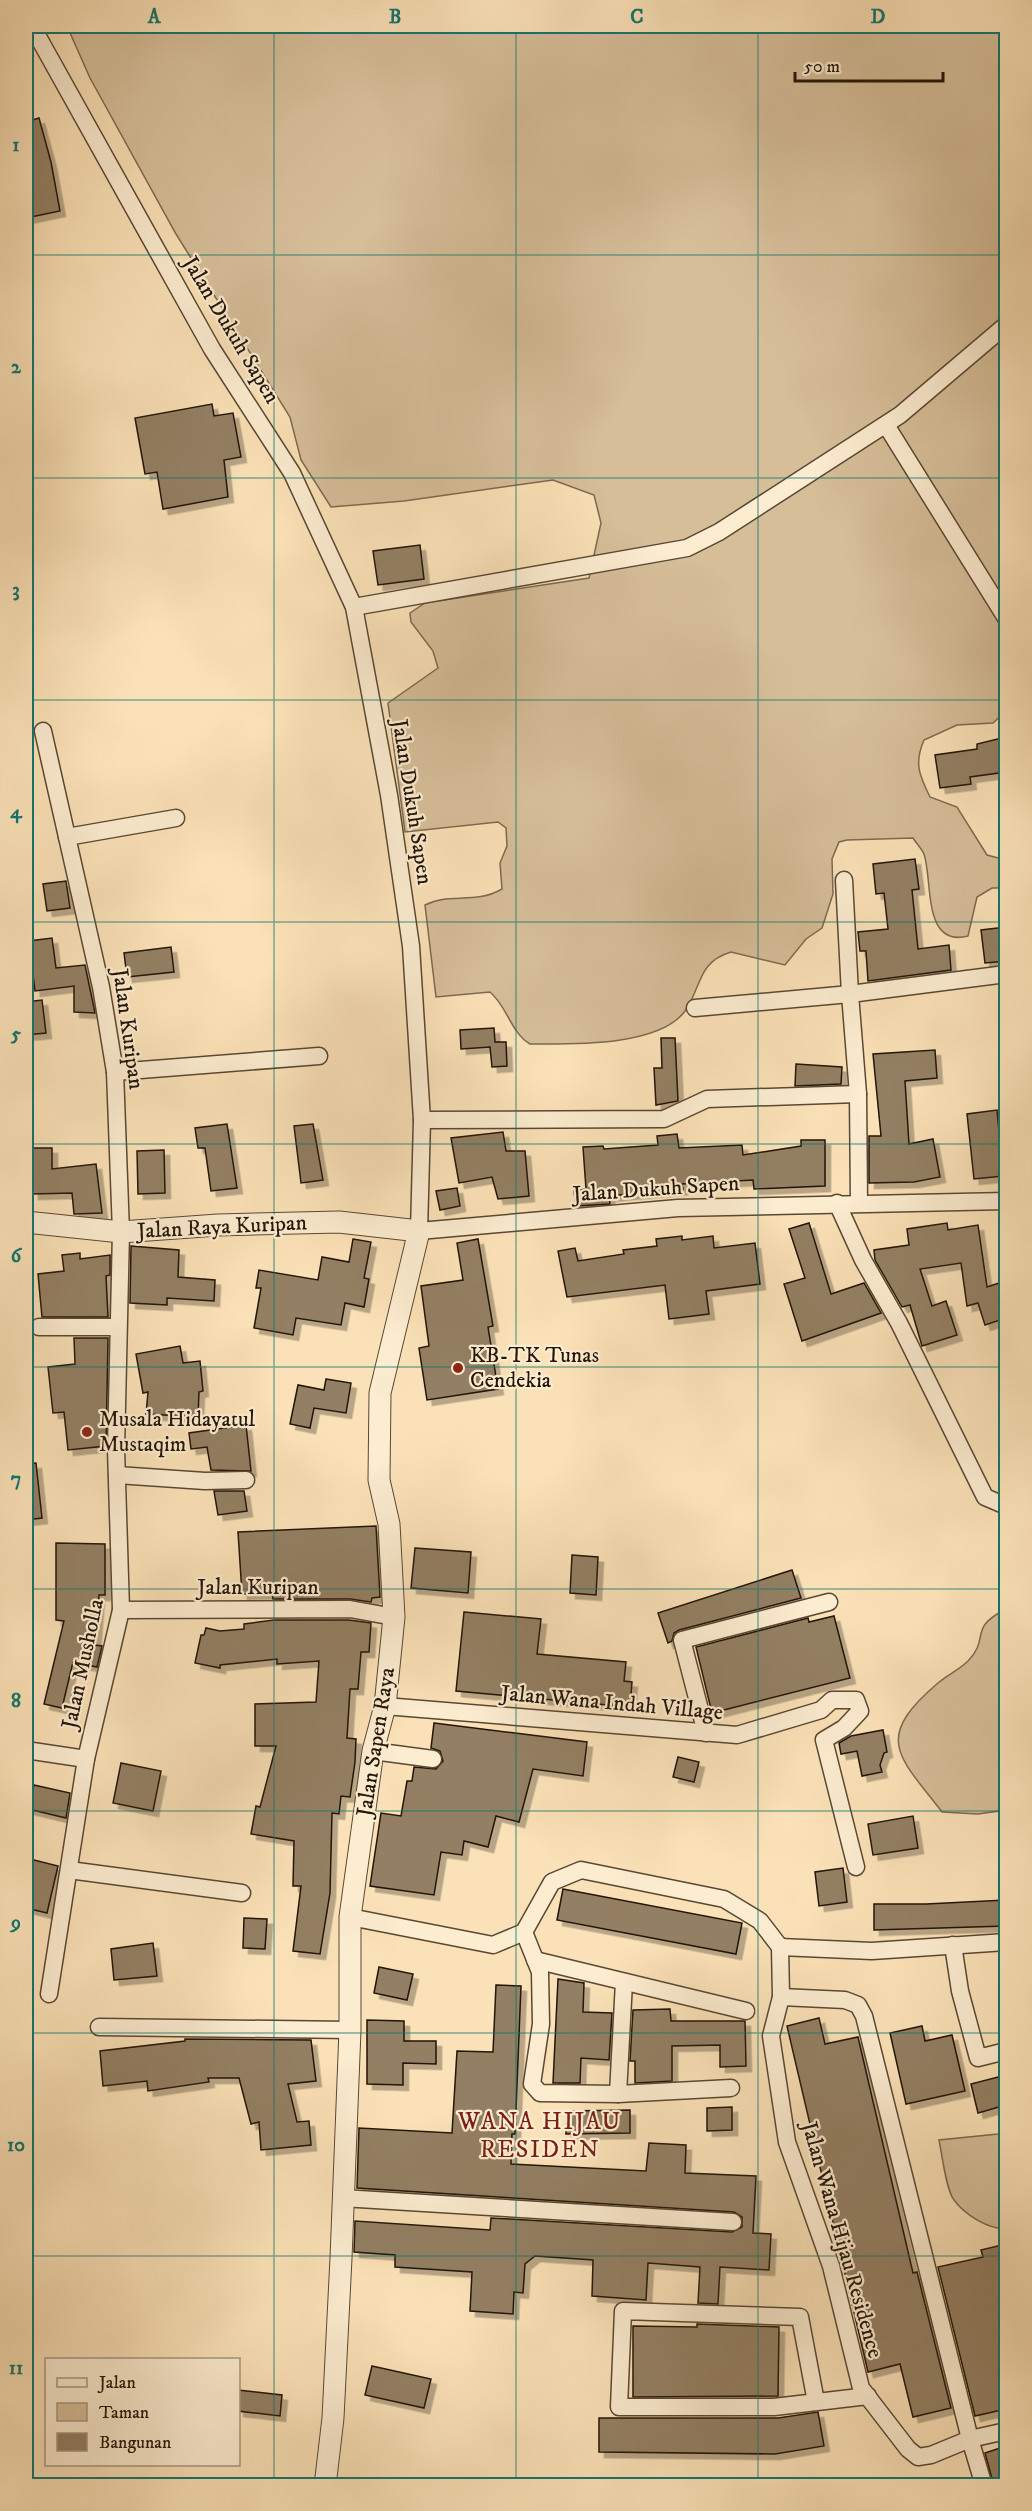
<svg xmlns="http://www.w3.org/2000/svg" width="1032" height="2511" font-family="'IM FELL DW Pica',serif">
<defs>
<filter id="shadow"><feDropShadow dx="5.5" dy="5.5" stdDeviation="0" flood-color="#0004"/></filter>
</defs>
<rect width="100%" height="100%" fill="#fbe1b7"/>
<filter id="stains"><feTurbulence type="fractalNoise" baseFrequency=".00333" numOctaves="4"/><feColorMatrix values="0 0 0 0 .2 0 0 0 0 .09 0 0 0 0 .02 0 0 0 .5 -.17"/></filter>
<radialGradient id="worn" r=".72"><stop offset=".6" stop-color="#630" stop-opacity="0"/><stop offset="1" stop-color="#630" stop-opacity=".3"/></radialGradient>
<g fill="#d6be99" stroke="#7c6a50" stroke-width="1.5">
<path d="M67,26H1006V711L993,723L957,725L924,740C914,763 919,775 930,797L957,807L987,855L1006,860V888H992L977,897L968,936C922,948 933,880 924,854C922,849 916,843 913,838L847,840L839,842L832,859L833,894L822,928L806,939L785,965L731,952C697,962 702,987 685,1011C659,1047 570,1044 530,1044C511,1033 507,1006 490,992L436,997L425,905C449,892 475,905 502,889L500,863L507,846L506,828L498,822L405,832L388,703L438,668L433,651L411,622L410,613L425,603L589,578L601,523L594,495L553,480L404,501L331,507L301,460L290,417L176,234L90,78Z"/>
<path d="M1006,1609V1810L978,1814L942,1812C899,1756 872,1739 938,1683C947,1675 959,1670 968,1661C991,1637 967,1629 1006,1609Z"/>
<path d="M1006,2130V2229C988,2229 965,2215 954,2200C946,2190 942,2154 939,2140L998,2134Z"/>
</g>
<g fill="#937f63" stroke="#231507" stroke-width="1.5" filter="url(#shadow)">
<polygon points="39,118 51,162 60,211 26,218 26,122"/>
<polygon points="212,404 214,416 233,413 241,457 224,460 228,497 163,509 157,472 145,474 135,418"/>
<polygon points="420,545 424,579 378,585 373,551"/>
<polygon points="1006,737 1006,772 970,777 971,784 940,788 935,755 977,749 977,744"/>
<polygon points="915,859 919,889 912,890 918,949 949,945 951,970 868,981 866,951 860,951 858,932 888,929 884,893 876,894 873,864"/>
<polygon points="66,881 70,908 47,911 43,884"/>
<polygon points="1006,927 1006,961 985,963 981,930"/>
<polygon points="52,938 56,968 85,965 95,1013 74,1012 74,986 35,991 29,941"/>
<polygon points="171,947 174,972 127,977 124,953"/>
<polygon points="42,1000 46,1033 26,1035 26,1002"/>
<polygon points="494,1028 495,1042 506,1042 507,1066 492,1067 490,1047 461,1049 460,1030"/>
<polygon points="661,1038 675,1038 678,1101 656,1105 654,1068 662,1068"/>
<polygon points="935,1050 937,1078 905,1081 909,1144 933,1139 940,1177 914,1182 869,1183 869,1136 881,1136 873,1054"/>
<polygon points="796,1064 842,1067 841,1084 795,1086"/>
<polygon points="997,1110 1003,1176 974,1179 967,1114"/>
<polygon points="227,1124 237,1188 211,1191 205,1148 198,1148 195,1128"/>
<polygon points="313,1124 323,1180 301,1183 294,1126"/>
<polygon points="503,1132 506,1151 525,1151 529,1196 498,1199 492,1177 459,1183 451,1138"/>
<polygon points="677,1134 679,1148 742,1145 743,1155 801,1146 801,1140 825,1140 825,1186 754,1189 753,1180 682,1184 683,1189 609,1196 610,1204 576,1206 574,1191 586,1189 583,1147 603,1146 604,1149 658,1145 657,1136"/>
<polygon points="32,1148 52,1148 52,1169 96,1164 102,1213 74,1214 72,1193 33,1194"/>
<polygon points="164,1150 165,1193 138,1194 137,1151"/>
<polygon points="457,1188 460,1206 440,1210 436,1191"/>
<polygon points="809,1223 831,1294 864,1283 881,1313 802,1341 784,1284 805,1278 789,1229"/>
<polygon points="947,1223 948,1230 978,1225 987,1287 1002,1282 1006,1295 1006,1318 985,1325 978,1303 967,1306 961,1263 920,1269 932,1306 946,1301 957,1335 922,1346 910,1305 902,1307 875,1260 874,1250 909,1245 907,1229"/>
<polygon points="682,1236 682,1240 713,1236 714,1248 755,1243 760,1284 706,1291 709,1314 669,1319 665,1285 567,1297 558,1251 575,1248 578,1261 624,1254 623,1250 657,1246 656,1239"/>
<polygon points="353,1239 371,1242 364,1278 369,1279 364,1307 345,1303 341,1325 296,1318 293,1335 254,1328 261,1288 256,1288 259,1270 318,1280 322,1257 349,1262"/>
<polygon points="478,1239 493,1326 488,1327 498,1389 427,1400 419,1348 429,1346 421,1286 463,1280 457,1243"/>
<polygon points="131,1246 179,1250 178,1277 215,1280 214,1301 167,1298 167,1305 130,1303"/>
<polygon points="80,1253 80,1259 110,1255 110,1275 106,1276 108,1317 42,1317 38,1274 64,1271 62,1255"/>
<polygon points="74,1338 108,1338 106,1446 68,1450 64,1412 53,1413 48,1367 75,1364"/>
<polygon points="180,1346 183,1363 200,1361 203,1391 199,1392 198,1417 146,1414 148,1392 143,1393 136,1354"/>
<polygon points="326,1379 351,1383 346,1413 314,1408 310,1428 290,1424 298,1385 324,1390"/>
<polygon points="246,1425 251,1471 211,1470 207,1447 191,1449 189,1433"/>
<polygon points="36,1463 42,1518 26,1520 26,1464"/>
<polygon points="214,1491 244,1491 247,1511 218,1515"/>
<polygon points="376,1526 380,1597 372,1598 371,1602 350,1599 273,1599 272,1593 242,1594 238,1532"/>
<polygon points="56,1543 105,1544 105,1595 99,1595 95,1645 102,1646 97,1667 73,1662 62,1708 44,1704 64,1621 56,1620"/>
<polygon points="415,1548 471,1552 468,1593 411,1588"/>
<polygon points="572,1555 598,1557 596,1595 570,1593"/>
<polygon points="792,1570 801,1598 679,1630 674,1633 672,1641 668,1643 658,1613"/>
<polygon points="464,1612 541,1619 537,1654 626,1662 624,1681 632,1682 630,1707 456,1691"/>
<polygon points="834,1616 850,1678 712,1713 696,1647 808,1618 809,1622"/>
<polygon points="274,1620 349,1620 371,1623 369,1652 361,1652 358,1689 350,1689 347,1738 356,1739 355,1762 350,1797 341,1796 339,1814 332,1813 330,1893 320,1954 293,1951 301,1886 293,1886 294,1841 251,1834 256,1806 260,1807 276,1746 255,1746 255,1704 316,1702 319,1661 277,1664 277,1659 220,1665 220,1668 195,1663 201,1635 204,1635 206,1628 220,1631 244,1629 244,1624"/>
<polygon points="434,1723 587,1742 583,1776 533,1769 519,1822 496,1816 488,1847 464,1841 462,1855 441,1852 434,1895 370,1886 381,1813 401,1816 407,1781 412,1781 414,1767 436,1769 443,1761 440,1751 431,1748"/>
<polygon points="883,1730 887,1752 884,1753 880,1765 882,1772 862,1776 857,1751 841,1754 839,1743 851,1736"/>
<polygon points="678,1757 699,1762 694,1782 673,1777"/>
<polygon points="121,1763 161,1771 153,1811 113,1803"/>
<polygon points="34,1785 70,1793 66,1818 28,1809"/>
<polygon points="913,1816 918,1848 873,1855 868,1824"/>
<polygon points="26,1858 58,1866 47,1913 26,1908"/>
<polygon points="843,1868 847,1902 819,1906 815,1872"/>
<polygon points="563,1889 742,1923 736,1954 557,1920"/>
<polygon points="1006,1900 1006,1926 874,1930 874,1904 926,1904"/>
<polygon points="244,1918 267,1919 265,1949 243,1948"/>
<polygon points="153,1943 157,1976 114,1980 111,1949"/>
<polygon points="379,1967 413,1974 407,2000 374,1993"/>
<polygon points="558,1979 584,1983 583,2012 612,2013 609,2060 581,2058 580,2083 553,2083"/>
<polygon points="496,1985 521,1986 515,2134 512,2134 511,2164 646,2171 649,2143 686,2145 685,2173 756,2176 753,2233 771,2234 769,2270 720,2267 718,2304 698,2303 700,2267 648,2263 646,2300 592,2296 593,2260 535,2256 525,2264 523,2293 514,2292 513,2314 470,2311 472,2272 395,2267 395,2255 354,2252 355,2221 490,2230 491,2218 732,2232 742,2227 742,2217 734,2212 357,2188 359,2128 452,2133 457,2051 493,2052"/>
<polygon points="670,2009 671,2021 745,2021 746,2066 720,2067 720,2045 672,2046 672,2081 635,2083 635,2061 630,2061 633,2010"/>
<polygon points="819,2018 825,2044 858,2037 913,2273 917,2272 951,2408 913,2417 900,2364 868,2372 787,2026"/>
<polygon points="367,2020 404,2021 404,2041 436,2041 436,2064 403,2063 403,2085 367,2084"/>
<polygon points="922,2026 925,2041 952,2035 965,2091 906,2104 890,2033"/>
<polygon points="185,2039 311,2040 316,2081 288,2084 297,2122 309,2121 311,2145 261,2150 259,2122 251,2124 239,2078 208,2078 209,2082 148,2091 147,2081 103,2086 100,2051 185,2041"/>
<polygon points="1006,2075 1006,2105 978,2113 971,2084"/>
<polygon points="732,2107 732,2130 707,2131 707,2108"/>
<polygon points="630,2110 630,2133 566,2134 566,2111"/>
<polygon points="1006,2244 1006,2409 975,2416 938,2267 983,2257 981,2250"/>
<polygon points="697,2324 779,2327 778,2396 633,2397 633,2326 697,2327"/>
<polygon points="372,2366 431,2379 424,2408 365,2395"/>
<polygon points="238,2390 282,2395 280,2416 238,2411"/>
<polygon points="818,2412 824,2446 775,2454 599,2452 599,2418 778,2418"/>
<polygon points="1006,2446 1006,2486 994,2486 985,2453"/>
</g>
<g fill="none" stroke-linecap="round" stroke-linejoin="round">
<defs>
<g id="minor">
<polyline points="32,26 212,349 292,473 354,607 389,795 411,946 422,1120 419,1231 678,1208 1006,1201"/>
<polyline points="886,425 1006,618"/>
<polyline points="354,607 687,548 719,532 900,415 1006,325"/>
<polyline points="43,731 101,987 115,1072 121,1232 116,1449 121,1610 86,1759 49,1994"/>
<polyline points="67,837 176,818"/>
<polyline points="695,1008 850,994 844,880"/>
<polyline points="115,1072 319,1056"/>
<polyline points="422,1120 664,1119 707,1099 858,1094"/>
<polyline points="837,1203 863,1260 899,1323 985,1497 1006,1506"/>
<polyline points="859,1203 858,1094 850,994 1006,974"/>
<polyline points="39,1327 118,1327"/>
<polyline points="117,1475 205,1481 246,1480"/>
<polyline points="121,1610 350,1609 394,1617"/>
<polyline points="385,1706 737,1735 821,1710 832,1700 856,1700 860,1711 844,1728 824,1740 856,1867"/>
<polyline points="706,1733 682,1640 829,1602"/>
<polyline points="26,1750 86,1759"/>
<polyline points="373,1751 433,1759"/>
<polyline points="69,1870 242,1893"/>
<polyline points="350,1917 493,1945 524,1932 552,1882 581,1870 724,1899 760,1921 780,1947 781,1997 771,2036 787,2142 831,2266 861,2388 908,2449 918,2457 931,2455 970,2439 1006,2431"/>
<polyline points="524,1932 540,1972 541,2024 532,2084 540,2093 618,2094 731,2088"/>
<polyline points="953,1945 960,1991 978,2058 1006,2051"/>
<polyline points="780,1947 872,1951 1006,1942"/>
<polyline points="535,1960 746,2011"/>
<polyline points="781,1997 845,2000 858,2005 864,2016 970,2439 984,2486"/>
<polyline points="99,2027 350,2030"/>
<polyline points="618,2094 624,1982"/>
<polyline points="342,2198 733,2222"/>
<polyline points="816,2402 800,2317 623,2311 619,2407 774,2407 868,2396"/>
</g>
<polyline id="tertiary" points="26,1222 121,1232 218,1225 339,1222 419,1231 380,1393 379,1480 389,1524 394,1617 385,1706 373,1751 350,1917 350,2030 341,2258 333,2418 325,2486"/>
</defs>
<use href="#minor" stroke="#594833" stroke-width="19"/>
<use href="#tertiary" stroke="#594833" stroke-width="23"/>
<use href="#minor" stroke="#fcecd0" stroke-width="16"/>
<use href="#tertiary" stroke="#fcecd0" stroke-width="21"/>
</g>
<path fill="none" stroke="#0f766e" stroke-width="1.5" stroke-opacity="0.55" d="M274,26V2486M516,26V2486M758,26V2486M26,255H1006M26,478H1006M26,700H1006M26,922H1006M26,1144H1006M26,1367H1006M26,1589H1006M26,1811H1006M26,2033H1006M26,2256H1006"/>
<g fill="#8f2418" stroke="#fcecd0" stroke-width="2">
<circle cx="458" cy="1368" r="6"/>
<circle cx="87" cy="1432" r="6"/>
</g>
<g text-anchor="middle" dominant-baseline="central" stroke-width="4.5" stroke-linejoin="round" paint-order="stroke">
<g font-size="22" fill="#231507" stroke="#fcecd0">
<text transform="translate(231 330) rotate(59)">Jalan Dukuh Sapen</text>
<text transform="translate(412 802) rotate(81)">Jalan Dukuh Sapen</text>
<text transform="translate(128 1029) rotate(82)">Jalan Kuripan</text>
<text transform="translate(656 1189) rotate(-4)">Jalan Dukuh Sapen</text>
<text transform="translate(222 1227) rotate(-3)">Jalan Raya Kuripan</text>
<text x="258" y="1587">Jalan Kuripan</text>
<text transform="translate(83 1664) rotate(-78)">Jalan Musholla</text>
<text transform="translate(612 1703) rotate(5)">Jalan Wana Indah Village</text>
<text transform="translate(376 1742) rotate(-81)">Jalan Sapen Raya</text>
<text transform="translate(842 2240) rotate(74)">Jalan Wana Hijau Residence</text>
</g>
<g font-size="22" fill="#231507" stroke="#fcecd0" text-anchor="start">
<text x="470" y="1355">KB-TK Tunas<tspan x="470" dy="25">Cendekia</tspan></text>
<text x="99" y="1419">Musala Hidayatul<tspan x="99" dy="25">Mustaqim</tspan></text>
</g>
<g font-size="24" letter-spacing="1.5" fill="#7a1f14" stroke="#fcecd0">
<text x="540" y="2122">WANA HIJAU<tspan x="540" dy="28">RESIDEN</tspan></text>
</g>
</g>
<rect width="1032" height="2511" fill="none" stroke="#fbe1b7" stroke-width="66"/>
<rect x="45" y="2358" width="195" height="108" fill="#fcecd0" stroke="#a59680" stroke-width="1.5"/>
<rect x="57" y="2378" width="30" height="9" fill="#fcecd0" stroke="#a59680" stroke-width="1.5"/>
<text x="99" y="2388" font-size="18" fill="#231507">Jalan</text>
<rect x="57" y="2403" width="30" height="18" fill="#d6be99" stroke="#a59680" stroke-width="1.5"/>
<text x="99" y="2418" font-size="18" fill="#231507">Taman</text>
<rect x="57" y="2433" width="30" height="18" fill="#937f63" stroke="#a59680" stroke-width="1.5"/>
<text x="99" y="2448" font-size="18" fill="#231507">Bangunan</text>
<path d="M795 72v9h148v-9" fill="none" stroke="#231507" stroke-width="3"/>
<text x="804" y="72" font-size="18" fill="#231507" stroke="#fcecd0" stroke-width="4.5" paint-order="stroke">50 m</text>
<rect x="33" y="33" width="966" height="2445" fill="none" stroke="#0f766e" stroke-width="2"/>
<g font-size="20" text-anchor="middle" font-weight="bold" fill="#0f766e">
<text x="154" y="23">A</text>
<text x="395" y="23">B</text>
<text x="637" y="23">C</text>
<text x="878" y="23">D</text>
<text x="16" y="151">1</text>
<text x="16" y="373">2</text>
<text x="16" y="596">3</text>
<text x="16" y="818">4</text>
<text x="16" y="1040">5</text>
<text x="16" y="1262">6</text>
<text x="16" y="1485">7</text>
<text x="16" y="1707">8</text>
<text x="16" y="1929">9</text>
<text x="16" y="2151">10</text>
<text x="16" y="2374">11</text>
</g>
<rect width="100%" height="100%" filter="url(#stains)"/>
<rect width="100%" height="100%" fill="url(#worn)"/>
</svg>
